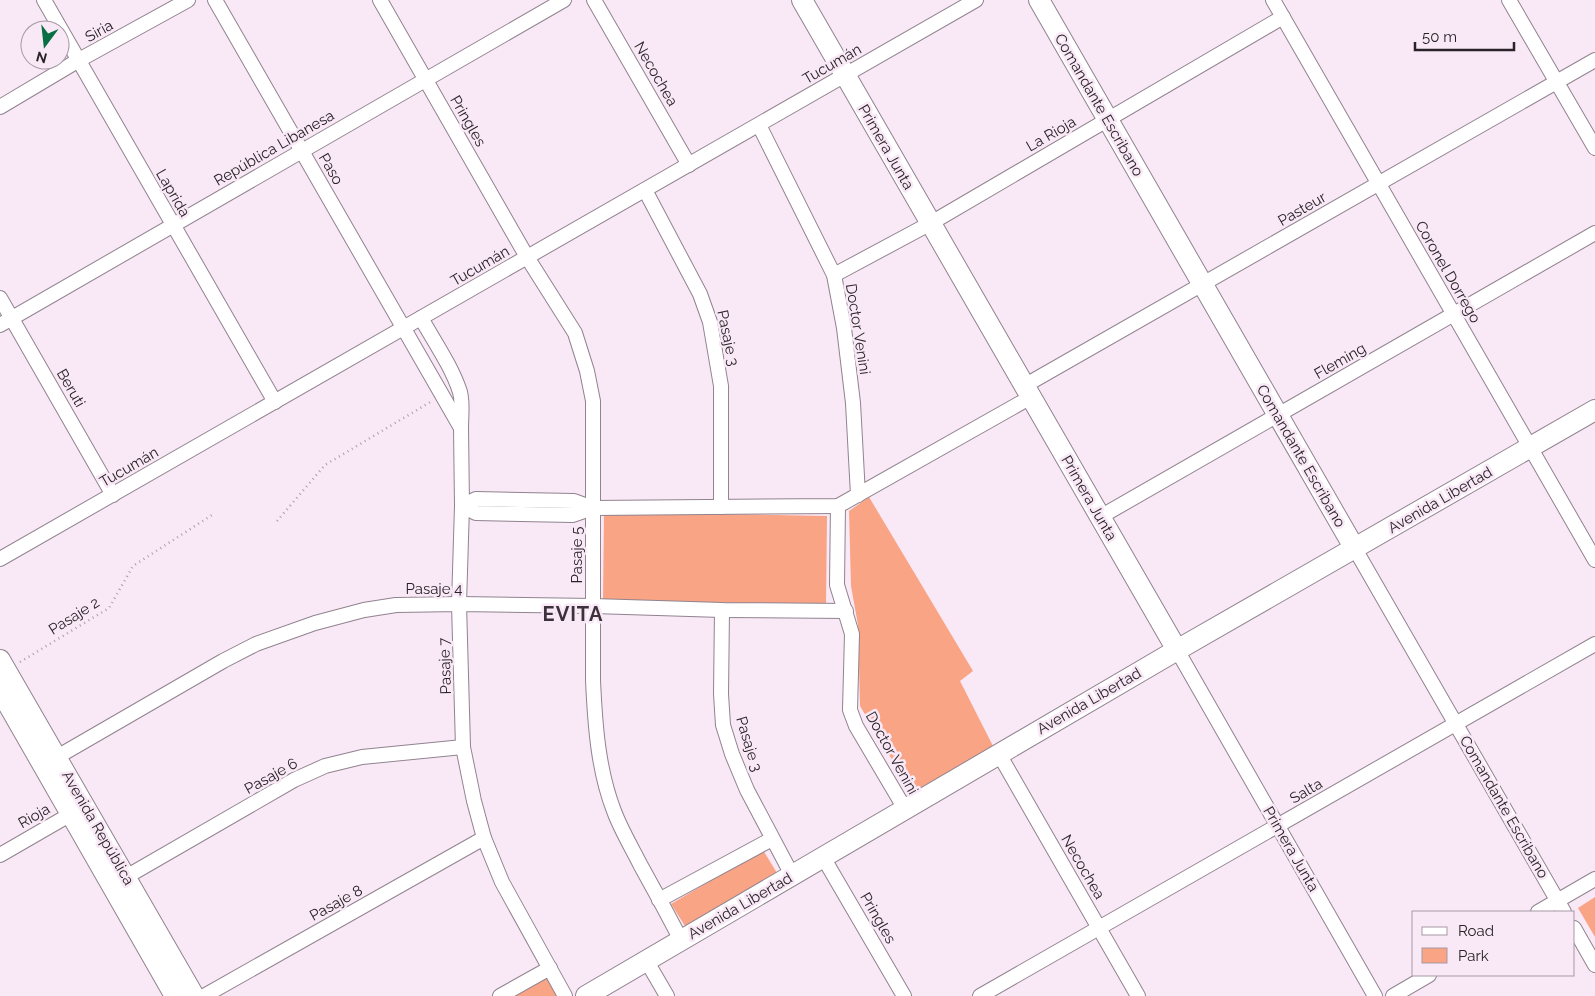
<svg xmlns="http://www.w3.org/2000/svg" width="1595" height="996" font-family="Raleway,sans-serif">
<rect width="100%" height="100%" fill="#f9e8f6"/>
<g fill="#f9a485">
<polygon points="869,497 973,671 960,681 993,746 912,793 860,706 858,625 851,586 849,511"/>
<polygon points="604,512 827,516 826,604 603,601"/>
<polygon points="763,850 777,873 685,926 671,904"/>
<polygon points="1595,897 1595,937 1578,908"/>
<polygon points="547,978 558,996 515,996"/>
</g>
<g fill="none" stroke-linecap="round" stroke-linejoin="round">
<defs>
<g id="street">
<polyline points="44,0 275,402"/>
<polyline points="215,0 461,428 462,506 459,604 463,747 474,801 484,838 502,882 565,996"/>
<path d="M380,0L527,257L575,333L587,371L593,401V680C595,724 598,770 614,811C621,830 632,848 641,866C655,891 668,915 681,940"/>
<polyline points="594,0 689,165"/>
<polyline points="1273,0 1595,560"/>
<polyline points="1509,0 1595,148"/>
<polyline points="0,107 79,60 188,0"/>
<polyline points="759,125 834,275 844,328 853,403 858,495"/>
<polyline points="645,190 700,294 710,322 721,386 721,507"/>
<polyline points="834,275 931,223 1283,17"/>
<polyline points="0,298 113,495"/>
<path d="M421,318C434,341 452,367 460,392C463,403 461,416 461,428"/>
<polyline points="0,325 564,0"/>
<polyline points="1024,386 1595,60"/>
<polyline points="462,506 476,513 573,515 593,508 838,506 1031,397"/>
<polyline points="462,506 476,499 574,501 593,508"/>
<polyline points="838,506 837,585 852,634 850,710 856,726 905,809"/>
<polyline points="1100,517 1595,233"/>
<polyline points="1355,549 1564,912"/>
<polyline points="0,559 976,0"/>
<polyline points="722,610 721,694 723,725 732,754 747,790 792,875"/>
<polyline points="1177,650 1375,996"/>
<polyline points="999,754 1138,996"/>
<polyline points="57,757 223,661 256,644 315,623 364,610 396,605 459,604 593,606 722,610 846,611"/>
<polyline points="0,855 78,810"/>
<polyline points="823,857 904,996"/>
<polyline points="119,881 294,780 325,766 362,757 463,747"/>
<polyline points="659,900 772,839"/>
<polyline points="1538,912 1595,879"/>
<polyline points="1574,928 1595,965"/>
<polyline points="646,960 667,996"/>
<polyline points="204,996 484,838"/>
<polyline points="500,996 550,968"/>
<polyline points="980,996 1595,644"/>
<polyline points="1393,996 1429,975"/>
</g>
<g id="secondary">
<polyline points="802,0 1177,650"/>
<polyline points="1039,0 1355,549"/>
<polyline points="0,660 194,996"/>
<polyline points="0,690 175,996"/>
<polyline points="586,996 1177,650 1595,410"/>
</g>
</defs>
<use href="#street" stroke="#91838f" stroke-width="16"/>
<use href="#secondary" stroke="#91838f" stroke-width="22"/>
<g stroke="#ac9faa" stroke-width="2.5" stroke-dasharray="1 4" stroke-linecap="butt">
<polyline points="277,521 325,465 432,401"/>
<polyline points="20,662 109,608 133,566 212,515"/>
</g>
<use href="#street" stroke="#fff" stroke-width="14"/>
<use href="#secondary" stroke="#fff" stroke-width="20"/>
</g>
<g text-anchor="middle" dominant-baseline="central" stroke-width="5" stroke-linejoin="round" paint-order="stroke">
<g font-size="15" fill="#292328" stroke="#f9e8f6">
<text transform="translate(99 31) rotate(-29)">Siria</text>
<text transform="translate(832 64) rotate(-30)">Tucumán</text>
<text transform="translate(656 74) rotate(60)">Necochea</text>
<text transform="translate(1099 105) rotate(60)">Comandante Escribano</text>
<text transform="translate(468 121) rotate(60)">Pringles</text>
<text transform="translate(1051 134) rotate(-30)">La Rioja</text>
<text transform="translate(886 147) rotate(60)">Primera Junta</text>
<text transform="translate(274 148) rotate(-30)">República Libanesa</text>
<text transform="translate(331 169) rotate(60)">Paso</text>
<text transform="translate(173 193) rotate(60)">Laprida</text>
<text transform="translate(1302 209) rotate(-30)">Pasteur</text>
<text transform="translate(480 266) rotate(-30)">Tucumán</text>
<text transform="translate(1448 272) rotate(60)">Coronel Dorrego</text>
<text transform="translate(858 329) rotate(81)">Doctor Venini</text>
<text transform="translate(728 338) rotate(78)">Pasaje 3</text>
<text transform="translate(1340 361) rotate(-30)">Fleming</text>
<text transform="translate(71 388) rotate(60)">Beruti</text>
<text transform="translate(1301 456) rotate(60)">Comandante Escribano</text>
<text transform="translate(129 467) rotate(-30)">Tucumán</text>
<text transform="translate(1089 498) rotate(60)">Primera Junta</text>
<text transform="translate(1440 500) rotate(-30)">Avenida Libertad</text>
<text transform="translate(577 555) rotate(-90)">Pasaje 5</text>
<text x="434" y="589">Pasaje 4</text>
<text transform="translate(74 616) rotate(-32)">Pasaje 2</text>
<text transform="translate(445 666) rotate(-92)">Pasaje 7</text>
<text transform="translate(1089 701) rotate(-30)">Avenida Libertad</text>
<text transform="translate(749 744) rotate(73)">Pasaje 3</text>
<text transform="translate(892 753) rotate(61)">Doctor Venini</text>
<text transform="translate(271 776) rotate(-29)">Pasaje 6</text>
<text transform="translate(1306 791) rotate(-30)">Salta</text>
<text transform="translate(1504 807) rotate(60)">Comandante Escribano</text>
<text transform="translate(34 816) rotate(-30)">Rioja</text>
<text transform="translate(98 828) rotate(60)">Avenida República</text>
<text transform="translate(1291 849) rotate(60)">Primera Junta</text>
<text transform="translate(1083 867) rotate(60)">Necochea</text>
<text transform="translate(336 903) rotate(-29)">Pasaje 8</text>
<text transform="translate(740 906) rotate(-30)">Avenida Libertad</text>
<text transform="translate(878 918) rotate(60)">Pringles</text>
</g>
<g font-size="20" font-weight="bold" letter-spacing="1" fill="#3d313b" stroke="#f9e8f6">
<text x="573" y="614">EVITA</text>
</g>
</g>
<rect x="1412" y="911" width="162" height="65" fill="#f9e8f6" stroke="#a699a4"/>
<rect x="1422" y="927" width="25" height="8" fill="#ffffff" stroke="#a699a4"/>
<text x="1458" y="936" font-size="15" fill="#292328">Road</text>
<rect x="1422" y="948" width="25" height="15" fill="#f9a485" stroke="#a699a4"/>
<text x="1458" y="961" font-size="15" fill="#292328">Park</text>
<g transform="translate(45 45) rotate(195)"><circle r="24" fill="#f9e8f6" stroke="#a699a4"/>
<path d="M0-4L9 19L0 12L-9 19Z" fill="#086e44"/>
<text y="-8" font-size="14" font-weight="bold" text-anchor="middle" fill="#292328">N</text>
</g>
<path d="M1415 42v8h99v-8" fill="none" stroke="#292328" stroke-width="2.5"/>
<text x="1422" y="42" font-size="15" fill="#292328" stroke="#f9e8f6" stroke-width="4" paint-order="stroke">50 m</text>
</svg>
